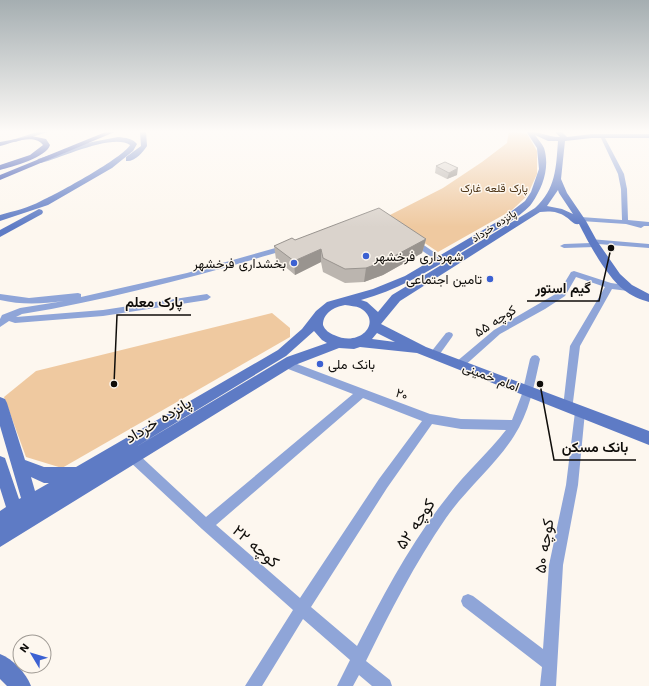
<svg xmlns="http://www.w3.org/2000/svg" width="649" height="686" font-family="'Work Sans',Vazirmatn,sans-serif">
<rect width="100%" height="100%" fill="#fdf7ef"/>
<g fill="#efc9a0">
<polygon points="509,131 527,134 537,151 537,174 527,196 512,210 438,252 386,217 443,188 482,162 507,143"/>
<polygon points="272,313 290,328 290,337 62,468 26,457 4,397 36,371"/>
</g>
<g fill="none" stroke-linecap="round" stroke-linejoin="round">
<g fill="#8fa5d8" fill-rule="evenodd">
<polygon points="602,135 604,136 624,174 627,189 628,220 649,222 649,226 644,226 641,228 626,224 581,221 578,219 581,217 622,220 621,189 618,174 600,136"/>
<polygon points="411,239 415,239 444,259 440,261 437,261 411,243"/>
<polygon points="590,239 649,244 649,248 598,244 598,247 595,247 564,248 560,246 564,244 591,243 588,241"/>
<path d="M286,245L290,247L289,249C201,275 112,299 22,314L16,317L103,310L207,294L211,297L207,300L103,316L15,323L9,321L0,327V319L2,315L20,308L64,301C42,304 21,305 0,300V294L29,298L78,293L81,294V297L187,273Z"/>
<polygon points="574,271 611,283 631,286 632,288 628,291 612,289 580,346 572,410 568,412 564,410 563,407 570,346 605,287 576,277 565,296 545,309 500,334 462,368 456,368 454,365 456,362 494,330 559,292 571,272"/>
<polygon points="449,332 452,333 453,335 452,337 437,358 431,358 429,355 431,352 446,333"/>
<path d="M535,355L538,356L540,359C534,386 529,413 514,436C495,466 466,489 446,518C415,563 390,612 366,661L390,680L392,686H372L359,675L353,686H337L350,660L303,619L262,686H245L293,610L202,529L129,461L127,457L129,453L133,452L137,453L206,517L353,394L283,367L281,364L283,361H289L430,414L461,419L512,420L522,394L530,359L532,356ZM363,398L422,421L379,479L300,598L216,525ZM432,424L461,429L506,430C488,453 466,472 448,496C411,542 384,594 357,646L311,607L387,488Z"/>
<polygon points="580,407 584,409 585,412 578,485 563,565 556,686 540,686 542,667 463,606 461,601 463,596 468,594 473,596 543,649 549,565 566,485 575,412 576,409"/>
</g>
<g fill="#5e7bc5" fill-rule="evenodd">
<polygon points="40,131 51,131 15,142 12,140"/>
<path d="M140,131H146L147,146C143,152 135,162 126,161V157L141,146Z"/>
<path d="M526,131C540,131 546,137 560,137L554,131H561L567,137L592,134H649V138H592L565,141L561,179L567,193L586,221L597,241L620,274L632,285L649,294V302C641,300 630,295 624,290C607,277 589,244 579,224C573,225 571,220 566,217C558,211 549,211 540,212L400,301L381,324L426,347L649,431V445L417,353L360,347L354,349L339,348L295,365L0,547V511L6,507L0,488V456L5,458L19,499L21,498L0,426V397L5,399L7,403L25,460L44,467H76L278,350L302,329L316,311L327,302L373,289L405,276L500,220L525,201L531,192L539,169L537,148ZM535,135L548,141H558C556,168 556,189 535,208L392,295L378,312L367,302L361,300C406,288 443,262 483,238C496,230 524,215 532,203C543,187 550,167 544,148C542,144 538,139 535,135ZM558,190L559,193L573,214L562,209L547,206ZM345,305C350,306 356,306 360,308C383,321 361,348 334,335C329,333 325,330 323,325C323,313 334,307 345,305ZM314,331L322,340L327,343L287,357L134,448L286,356ZM377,333L395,342L372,339ZM31,477L44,483H49L35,491Z"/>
<path d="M118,137C126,138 132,138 137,144L133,151L112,168L48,205L0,221V215C14,211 28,208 41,201C57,194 124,157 130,145C113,133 61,158 41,163L37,161L38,159L87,143Z"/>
<polygon points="39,209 42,210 43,212 42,214 0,237 0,230"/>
<path d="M0,654C13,659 26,673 31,686H7L0,679Z"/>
</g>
<g fill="#203da7" fill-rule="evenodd">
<polygon points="108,131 117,131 0,180 0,175"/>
<path d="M32,136L46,139L50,145C47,157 12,167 0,170V165L30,155L43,145C34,133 12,143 0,146V142Z"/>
</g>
</g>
<g fill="#bbb5af">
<polygon points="436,166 457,175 447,179 435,173"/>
<polygon points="426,239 422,253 383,275 364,282 345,283 323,272 321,262 295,275 276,259 274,246 295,240"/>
</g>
<g fill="#99948f">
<polygon points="458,168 457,175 447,179 449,173"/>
<polygon points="426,239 422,253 383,275 364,282 366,268"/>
<polygon points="321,249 321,262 295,275 294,261"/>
</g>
<g fill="#dad3cc" stroke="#99948f">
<polygon points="445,162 458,168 449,173 436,166"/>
<polygon points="379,208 426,239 385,261 366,268 345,269 323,258 321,249 294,261 274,246 292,238 295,240"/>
</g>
<linearGradient id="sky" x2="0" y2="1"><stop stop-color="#a5aeb1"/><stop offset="0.58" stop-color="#fefbf8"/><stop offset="1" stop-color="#fefbf8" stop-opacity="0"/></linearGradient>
<rect width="649" height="227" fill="url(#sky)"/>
<g fill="#3c61d2" stroke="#fdf7ef" stroke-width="1.5">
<circle cx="366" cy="256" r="4"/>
<circle cx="294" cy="263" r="4"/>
<circle cx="490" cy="279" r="4"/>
<circle cx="320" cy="364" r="4"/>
</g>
<g text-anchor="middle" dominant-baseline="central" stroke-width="3" stroke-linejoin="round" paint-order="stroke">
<g font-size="11" fill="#4d3416" stroke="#fdf7ef">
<text x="494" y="188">پارک قلعه غارک</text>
</g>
<g font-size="11" fill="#0f0d0a" stroke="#fdf7ef">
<text transform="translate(494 226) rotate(-33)">پانزده خرداد</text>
</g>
<g font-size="13" fill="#0f0d0a" stroke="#fdf7ef" text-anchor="start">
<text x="374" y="256">شهرداری فرخشهر</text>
<text x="286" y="263" text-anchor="end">بخشداری فرخشهر</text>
<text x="482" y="279" text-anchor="end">تامین اجتماعی</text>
<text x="328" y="364">بانک ملی</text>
</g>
<g font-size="13" fill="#0f0d0a" stroke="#fdf7ef">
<text transform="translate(495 321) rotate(-33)">کوچه ۵۵</text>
<text transform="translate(491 377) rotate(21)">امام خمینی</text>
<text transform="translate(402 394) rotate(20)">۲۰</text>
</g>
<g font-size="16" fill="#0f0d0a" stroke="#fdf7ef">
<text transform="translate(158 420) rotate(-31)">پانزده خرداد</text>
<text transform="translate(415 524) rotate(-56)">کوچه ۵۲</text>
<text transform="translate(256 546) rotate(41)">کوچه ۲۲</text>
<text transform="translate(544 546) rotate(-81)">کوچه ۵۰</text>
</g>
</g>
<path fill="none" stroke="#0f0d0a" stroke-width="1.5" d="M611 248L599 301H527M114 384L117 315H191M540 384L554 460H636"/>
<g fill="#0f0d0a" stroke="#fdf7ef" stroke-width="1.5">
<circle cx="611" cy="248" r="4"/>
<circle cx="114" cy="384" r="4"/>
<circle cx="540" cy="384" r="4"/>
</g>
<g font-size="14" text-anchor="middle" font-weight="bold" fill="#0f0d0a" stroke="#fdf7ef" stroke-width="3" stroke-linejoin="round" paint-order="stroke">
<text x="563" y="293">گیم استور</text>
<text x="154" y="307">پارک معلم</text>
<text x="595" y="452">بانک مسکن</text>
</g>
<g transform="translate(32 654) rotate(308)"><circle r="19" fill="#fdf7ef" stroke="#9e9993"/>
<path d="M0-3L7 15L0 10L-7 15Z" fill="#3c61d2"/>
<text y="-6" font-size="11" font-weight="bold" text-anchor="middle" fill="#0f0d0a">N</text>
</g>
</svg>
